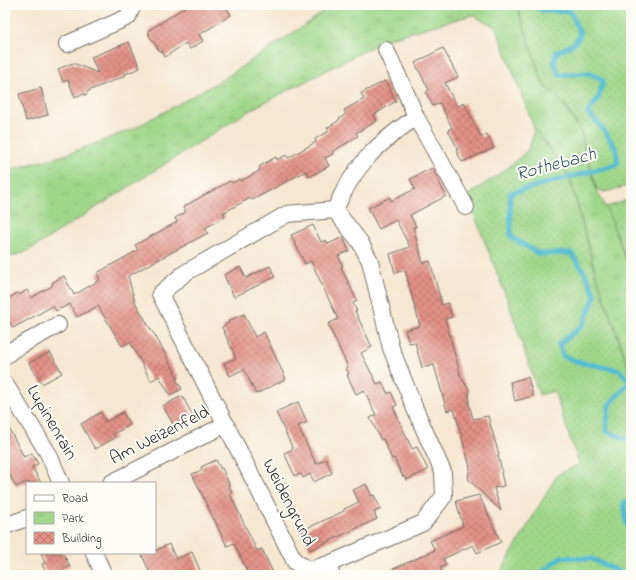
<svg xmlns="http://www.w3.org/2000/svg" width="636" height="580" font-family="'Indie Flower',sans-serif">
<defs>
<pattern id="grass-dots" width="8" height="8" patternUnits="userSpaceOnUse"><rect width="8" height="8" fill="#a0d88b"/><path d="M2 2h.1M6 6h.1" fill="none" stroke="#8aba78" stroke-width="1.8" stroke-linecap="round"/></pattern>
<pattern id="park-tufts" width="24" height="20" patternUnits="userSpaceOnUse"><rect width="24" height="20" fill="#a0d88b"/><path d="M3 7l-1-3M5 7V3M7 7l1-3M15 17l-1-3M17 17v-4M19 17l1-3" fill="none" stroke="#8aba78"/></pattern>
<pattern id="building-cross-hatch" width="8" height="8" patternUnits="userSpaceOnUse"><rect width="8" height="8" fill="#e39185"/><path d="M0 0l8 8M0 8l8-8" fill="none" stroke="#b8776d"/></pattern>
</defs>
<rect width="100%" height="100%" fill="#fdfcf7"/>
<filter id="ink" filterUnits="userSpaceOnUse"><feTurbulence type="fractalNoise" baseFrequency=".025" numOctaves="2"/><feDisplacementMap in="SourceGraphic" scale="8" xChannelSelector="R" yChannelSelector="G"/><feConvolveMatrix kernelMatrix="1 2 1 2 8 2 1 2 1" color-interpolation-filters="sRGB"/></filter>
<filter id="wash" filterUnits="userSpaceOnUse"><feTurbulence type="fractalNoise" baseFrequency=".012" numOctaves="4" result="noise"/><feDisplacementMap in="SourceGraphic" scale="16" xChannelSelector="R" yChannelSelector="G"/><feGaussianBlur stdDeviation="0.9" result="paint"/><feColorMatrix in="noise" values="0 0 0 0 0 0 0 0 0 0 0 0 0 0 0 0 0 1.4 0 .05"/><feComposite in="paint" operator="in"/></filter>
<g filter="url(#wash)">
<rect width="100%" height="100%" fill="#f5e7d0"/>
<g fill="url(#grass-dots)" stroke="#66825b">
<polygon points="514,5 631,5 631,185 604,192 597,189 580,130 565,105 543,84 518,9"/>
<polygon points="534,128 569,175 596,274 631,375 631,575 499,575 557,475 579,464 554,391 539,395 508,301 467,196 509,167 528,150 532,140"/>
<polygon points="631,199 631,271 606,207"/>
</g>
<polygon fill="url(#park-tufts)" stroke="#66825b" points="332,5 514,5 518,9 543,84 564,105 580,130 596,189 606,207 631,273 631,374 596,274 572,185 569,175 534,128 496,27 472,15 389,38 250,110 28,251 5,259 5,171 65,155 133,129 220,81 308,23"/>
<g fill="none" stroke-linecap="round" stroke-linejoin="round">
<g stroke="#53bcd0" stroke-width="5">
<polyline points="534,5 541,10 571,12 580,34 575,43 556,53 554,64 560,75 589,73 603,80 599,97 588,113 603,129 616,149 618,164 510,193 511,237 539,254 571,253 587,276 595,296 583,325 559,344 563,356 578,362 619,370 630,382 609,405 606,431 631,441"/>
<polyline points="630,219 631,221"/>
<polyline points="631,498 624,503 627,524 631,530"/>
<polyline points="542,575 544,571 561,557 592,559 622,573 631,570"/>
</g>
</g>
<g id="blocks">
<g fill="url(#building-cross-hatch)">
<polygon points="188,5 225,5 231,15 199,35 203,41 190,49 186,43 165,57 162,51 160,52 148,34 150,34 148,31"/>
<polygon points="129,42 140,68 125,74 125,76 88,91 86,95 82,94 75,97 68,80 63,82 58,69 73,63 98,73 91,57"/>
<polygon points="443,48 458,77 445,83 457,107 464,103 481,137 487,134 494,148 462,162 456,150 458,149 448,130 452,128 440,103 433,106 426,92 429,90 415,63"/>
<polygon points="385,81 396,101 374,115 377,121 356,133 358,136 332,152 333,154 325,158 329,166 309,177 306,171 269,191 252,200 250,198 223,213 225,217 205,228 208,233 128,276 135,302 151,330 155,335 178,378 176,379 182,389 170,395 159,376 151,381 130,342 122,346 98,306 77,317 70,304 56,311 53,306 13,328 5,314 5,300 18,293 20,295 27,290 31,298 52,286 53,282 64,276 74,295 100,280 97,273 138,250 135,245 177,222 175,218 186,212 183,207 230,181 232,183 240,179 241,181 259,171 260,166 276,157 277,160 286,155 288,158 316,142 315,139 329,131 327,128 338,121 340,118 346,114 344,110 364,99 361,93"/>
<polygon points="41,88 48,115 26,121 19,94"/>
<polygon points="432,168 446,196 410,215 416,227 413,227 423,263 430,261 442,305 448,303 452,317 445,319 461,377 469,390 469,404 473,419 488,416 499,455 498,455 502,471 501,473 504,486 494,488 501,511 469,480 468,477 470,467 454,409 447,411 434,365 422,368 415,342 409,343 405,330 420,326 405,270 395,273 390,254 410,247 396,220 379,229 368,208 390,197 391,201 415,189 410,179"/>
<polygon points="313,225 321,242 326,240 328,244 343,237 349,251 338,256 343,266 341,267 357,301 353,303 357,311 355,311 372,347 361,353 377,384 382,382 388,394 391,392 397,405 393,407 412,449 417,447 428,470 406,480 404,476 403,477 394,458 392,459 383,439 381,440 370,418 376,415 364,390 356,394 347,375 349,374 346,368 348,367 328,324 338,319 311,261 305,264 291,235"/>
<polygon points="270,266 275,277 234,297 224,275 240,267 246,278"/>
<polygon points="244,314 255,337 264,332 286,379 256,394 244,369 230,376 224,363 236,358 222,327 229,323 228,321"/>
<polygon points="50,352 62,373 42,384 29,363"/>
<polygon points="528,377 533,396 515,401 510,382"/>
<polygon points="182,396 193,416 174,426 163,406"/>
<polygon points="298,402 307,422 298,426 316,464 326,459 332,473 314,482 310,474 303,478 301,474 295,476 284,453 293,449 276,412"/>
<polygon points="101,412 106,422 123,412 130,425 113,434 115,438 95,449 81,424"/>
<polygon points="5,421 24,457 32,453 38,464 32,467 41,483 23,483 16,487 5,466"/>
<polygon points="216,460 221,469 222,468 229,484 228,484 232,493 230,494 257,551 262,549 274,575 249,575 234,543 227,546 223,538 192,474 202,470 201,467"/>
<polygon points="366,484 372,496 374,495 381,509 374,512 377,519 310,550 301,531 344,511 344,509 359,502 353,490"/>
<polygon points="479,495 501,542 477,553 473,545 443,559 446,565 440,568 443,575 380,575 435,550 430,541 463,526 456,501"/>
<polygon points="169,544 176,559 192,552 202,575 151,575 141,553 155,553 155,551"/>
<polygon points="41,553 63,553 70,566 51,575 47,575 42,564 45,563"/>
</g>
</g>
</g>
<g filter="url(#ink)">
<use href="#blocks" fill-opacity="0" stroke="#726d65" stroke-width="1"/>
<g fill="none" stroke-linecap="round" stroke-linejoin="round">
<defs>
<polyline id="service" points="331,563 336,575"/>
<g id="minor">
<polyline points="67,44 128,17 133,5"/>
<polyline points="386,50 406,93 416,117 466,207"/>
<polygon points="335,210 360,242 370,261 391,348 415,409 443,472 444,496 423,523 331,563 310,570 295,562 160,294 185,273 287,214"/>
<path d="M335,210C354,165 377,144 416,117"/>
<polyline points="5,356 14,349 58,325"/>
<polyline points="5,384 48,453 61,483"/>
<polyline points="111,483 226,424"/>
<polyline points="5,526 27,518"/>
<polyline points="94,553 104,575"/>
</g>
</defs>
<use href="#service" stroke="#726d65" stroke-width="10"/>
<use href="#minor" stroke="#726d65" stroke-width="18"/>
<use href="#service" stroke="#fff" stroke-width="8"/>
<use href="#minor" stroke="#fff" stroke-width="16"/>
</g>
</g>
<g text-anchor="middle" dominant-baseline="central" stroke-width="4" stroke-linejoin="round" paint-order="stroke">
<g font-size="18" fill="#2b2b2b" stroke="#fdfcf7">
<text transform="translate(51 423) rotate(60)">Lupinenrain</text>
<text transform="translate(160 436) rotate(-27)">Am Weizenfeld</text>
<text transform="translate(288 503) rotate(63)">Weidengrund</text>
</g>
<g font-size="19" font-style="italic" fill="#395e65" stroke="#fdfcf7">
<text transform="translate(556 165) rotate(-15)">Rothebach</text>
</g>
</g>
<rect width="636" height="580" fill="none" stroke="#fdfcf7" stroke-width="20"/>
<rect x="26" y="482" width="130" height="72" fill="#fdfcf7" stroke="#a9a8a5"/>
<rect x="34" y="495" width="20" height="6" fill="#ffffff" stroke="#a9a8a5"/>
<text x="62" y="502" font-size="12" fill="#2b2b2b">Road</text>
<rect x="34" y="512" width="20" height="12" fill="url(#park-tufts)" stroke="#a9a8a5"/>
<text x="62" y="522" font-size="12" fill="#2b2b2b">Park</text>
<rect x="34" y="532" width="20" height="12" fill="url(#building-cross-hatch)" stroke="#a9a8a5"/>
<text x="62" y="542" font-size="12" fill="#2b2b2b">Building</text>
</svg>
